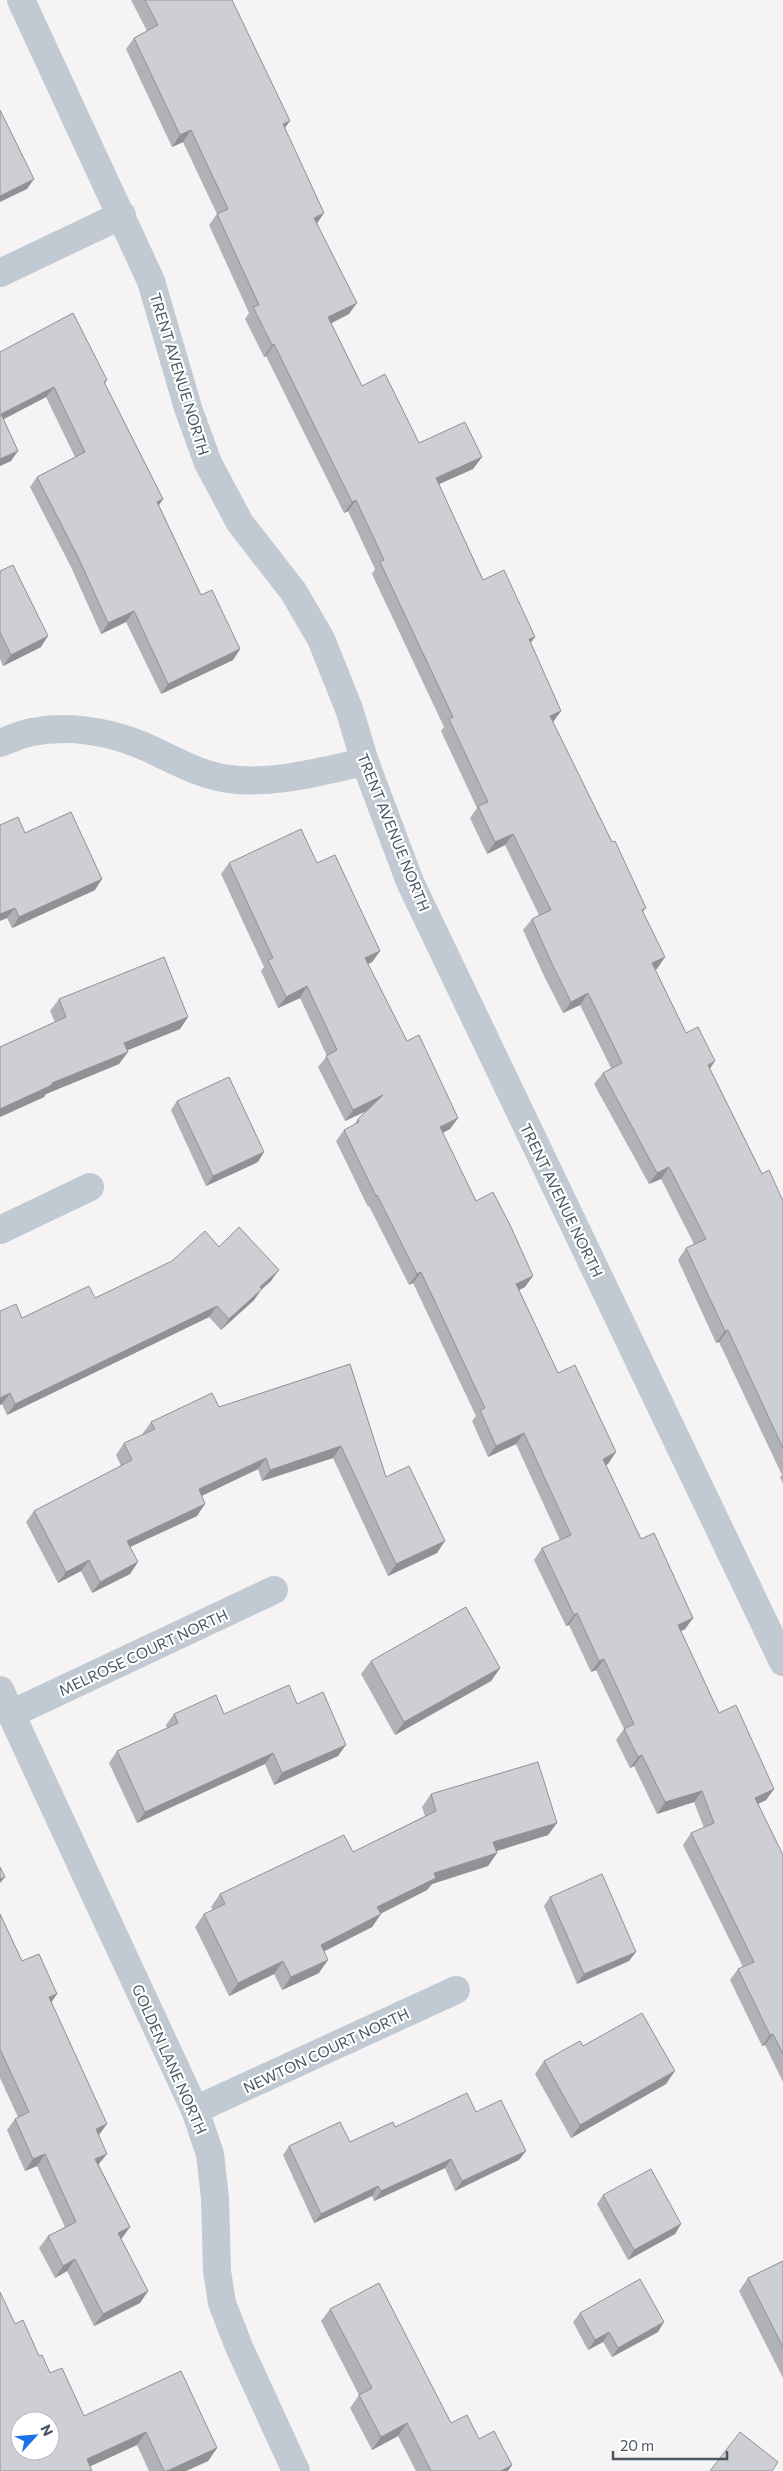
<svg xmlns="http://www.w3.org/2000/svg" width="783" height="2471" font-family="Commissioner,sans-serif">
<rect width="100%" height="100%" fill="#f5f3f3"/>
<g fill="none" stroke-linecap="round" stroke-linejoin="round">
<g stroke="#c1cad2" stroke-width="28">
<polyline points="21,0 151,281 188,408 208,463 240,523 293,591 321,639 349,709 365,762 410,882 783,1662"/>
<polyline points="0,273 122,215"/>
<path d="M0,743C10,739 22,734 32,732C68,725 107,731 141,745C170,757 197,775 229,779C274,785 321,771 365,762"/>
<polyline points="0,1230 90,1187"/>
<polyline points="0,1690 195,2110 210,2154 215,2198 217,2271 222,2303 239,2347 296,2471"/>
<polyline points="11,1714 274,1590"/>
<polyline points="195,2110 456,1990"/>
</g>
</g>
<g fill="#b0b2b7">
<polygon points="131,0 232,0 285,128 317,223 349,314 331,323 362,386 419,443 482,457 473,469 439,484 483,580 531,643 561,711 553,722 612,842 646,908 643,912 657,969 655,969 686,1033 710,1069 762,1174 783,1201 783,1484 780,1477 782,1475 719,1342 716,1343 678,1260 686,1248 694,1244 661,1179 649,1184 594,1084 603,1073 611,1068 580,1005 563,1013 545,978 523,930 532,919 539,915 505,845 487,854 470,818 477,808 441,731 444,727 372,574 375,569 348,511 344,513 266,356 264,357 245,319 249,313 209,225 217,214 183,142 172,147 126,49 134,38 147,31"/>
<polygon points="0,352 107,380 105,384 163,499 159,505 201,595 240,649 233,660 161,694 126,622 101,634 71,567 30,487 37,477 75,457 46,397 4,419 11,461 0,466"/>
<polygon points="0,571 41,647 3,666 0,659"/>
<polygon points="25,833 95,890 12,928 7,918"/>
<polygon points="229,863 317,863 380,951 372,962 368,964 407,1041 458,1118 450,1129 443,1133 476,1201 525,1287 519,1290 558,1373 608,1464 606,1465 641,1539 693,1618 685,1629 681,1631 719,1713 774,1789 766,1800 758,1804 783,1855 783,2082 765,2045 762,2046 730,1980 738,1969 743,1967 683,1845 691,1833 704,1828 694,1802 657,1814 634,1766 630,1768 616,1740 624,1729 596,1670 591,1672 569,1625 566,1626 534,1560 542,1548 560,1540 516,1444 488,1457 472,1421 476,1416 413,1283 409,1285 369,1206 368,1207 336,1141 344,1130 353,1126 358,1119 366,1111 345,1121 318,1067 327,1056 300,998 278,1008 261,971 264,967 221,874"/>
<polygon points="59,999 188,1017 180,1029 127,1050 119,1064 46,1094 44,1097 0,1117 0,1047 55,1022 50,1011"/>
<polygon points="177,1101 258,1162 206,1186 171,1110"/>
<polygon points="219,1247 271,1281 261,1290 254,1300 221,1330 209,1317 7,1415 2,1404 0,1405 0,1311 22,1318 95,1298"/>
<polygon points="350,1364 386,1477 437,1553 388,1576 333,1458 262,1481 258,1469 201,1496 197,1516 130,1547 130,1574 92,1593 81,1571 58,1583 26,1522 34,1511 121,1466 116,1455 124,1443 143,1435 143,1433 151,1422 219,1407"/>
<polygon points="371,1661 500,1668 491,1681 395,1735 361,1674"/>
<polygon points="297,1704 338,1756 274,1785 265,1764 137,1823 109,1763 117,1751 167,1728 166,1725 174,1714 224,1714"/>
<polygon points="431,1794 557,1823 548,1835 496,1851 497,1853 488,1866 432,1884 427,1890 380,1914 381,1914 372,1927 324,1951 319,1973 282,1990 274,1974 229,1996 195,1927 204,1914 213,1910 211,1907 220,1894 353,1852 425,1816 422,1807"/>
<polygon points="550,1897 629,1961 577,1984 544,1906"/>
<polygon points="0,1914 22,1961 51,2002 99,2135 99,2165 130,2227 121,2239 148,2291 140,2303 94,2326 67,2271 55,2278 39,2248 48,2236 65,2227 37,2166 25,2171 7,2130 15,2119 18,2117 0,2078"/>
<polygon points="583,2046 666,2084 571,2138 535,2074 544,2061"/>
<polygon points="476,2112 519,2160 455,2191 445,2168 374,2201 372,2196 314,2223 283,2155 289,2146 350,2142 395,2127"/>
<polygon points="603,2195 681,2224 675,2234 628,2260 597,2204"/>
<polygon points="783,2261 783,2378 739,2291 748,2278"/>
<polygon points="330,2309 451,2423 479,2439 512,2465 508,2471 416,2471 398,2436 372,2450 350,2408 359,2395 321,2321"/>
<polygon points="580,2313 658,2332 612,2357 603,2342 588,2350 573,2322"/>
<polygon points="15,2324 39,2356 50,2373 84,2416 217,2448 208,2461 186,2471 149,2471 137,2445 90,2466"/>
</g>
<g fill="#909195">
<polygon points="290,121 282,132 283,124"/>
<polygon points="191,130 183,142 172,147 180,135"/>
<polygon points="34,179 27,189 0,202 0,196"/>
<polygon points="324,213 316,225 314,218"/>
<polygon points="357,303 349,314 320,329 328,317"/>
<polygon points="274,344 266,356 264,357 272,345"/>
<polygon points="54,387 46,397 0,421 1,414"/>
<polygon points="18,451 11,461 0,466 0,459"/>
<polygon points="482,457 473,469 428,489 436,478"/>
<polygon points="163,499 156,509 157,502"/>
<polygon points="356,500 348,511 344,513 352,502"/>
<polygon points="134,611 126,622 101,634 108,623"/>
<polygon points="48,636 41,647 3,666 11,655"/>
<polygon points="535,637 527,648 529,639"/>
<polygon points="240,649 233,660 161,694 168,684"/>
<polygon points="561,711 553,722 550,716"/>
<polygon points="513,834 505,845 487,854 495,842"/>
<polygon points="102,879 95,890 12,928 19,917"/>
<polygon points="15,908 7,918 0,921 0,914"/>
<polygon points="380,951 372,962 357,969 365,958"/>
<polygon points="665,957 657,969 644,975 652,963"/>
<polygon points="307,986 300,998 278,1008 286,997"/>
<polygon points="588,993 580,1005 563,1013 571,1002"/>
<polygon points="188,1017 180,1029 116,1055 124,1043"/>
<polygon points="128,1052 119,1064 46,1094 44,1097 0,1117 0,1109 52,1083"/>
<polygon points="715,1061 707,1073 708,1065"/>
<polygon points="383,1095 375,1107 345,1121 353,1110"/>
<polygon points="458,1118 450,1129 432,1138 440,1127"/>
<polygon points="264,1152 258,1162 206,1186 213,1176"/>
<polygon points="669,1167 661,1179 649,1184 657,1173"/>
<polygon points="279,1270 271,1281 261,1290 254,1300 221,1330 229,1319 260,1287"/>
<polygon points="421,1272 413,1283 409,1285 417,1274"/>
<polygon points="533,1276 525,1287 509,1295 516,1284"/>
<polygon points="217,1306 209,1317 7,1415 15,1404"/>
<polygon points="728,1330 719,1342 716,1343 725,1331"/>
<polygon points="10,1393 2,1404 0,1405 0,1398"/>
<polygon points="524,1433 516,1444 488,1457 496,1446"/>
<polygon points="341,1446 333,1458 262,1481 270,1470"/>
<polygon points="616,1452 608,1464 595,1470 603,1459"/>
<polygon points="266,1458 258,1469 191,1501 199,1489"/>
<polygon points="205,1504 197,1516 119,1552 127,1541"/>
<polygon points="445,1541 437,1553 388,1576 396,1564"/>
<polygon points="89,1560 81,1571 58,1583 66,1572"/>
<polygon points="138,1562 130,1574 92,1593 100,1582"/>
<polygon points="577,1613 569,1625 566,1626 574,1615"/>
<polygon points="693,1618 685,1629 671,1636 678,1625"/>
<polygon points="604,1659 596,1670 591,1672 599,1661"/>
<polygon points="500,1668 491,1681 395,1735 404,1722"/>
<polygon points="346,1745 338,1756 274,1785 282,1773"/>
<polygon points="273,1753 265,1764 137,1823 145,1812"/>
<polygon points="642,1755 634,1766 630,1768 638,1757"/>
<polygon points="774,1789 766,1800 747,1809 755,1798"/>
<polygon points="702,1791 694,1802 657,1814 665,1802"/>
<polygon points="557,1823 548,1835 484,1855 493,1842"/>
<polygon points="497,1853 488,1866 432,1884 427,1890 368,1920 377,1907 434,1873"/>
<polygon points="5,1877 0,1883 0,1879"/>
<polygon points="381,1914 372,1927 311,1958 321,1945"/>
<polygon points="636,1952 629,1961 577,1984 584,1974"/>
<polygon points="328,1960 319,1973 282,1990 291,1977"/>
<polygon points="283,1961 274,1974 229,1996 238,1983"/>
<polygon points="57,1994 49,2006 49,1997"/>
<polygon points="773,2034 765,2045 762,2046 770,2035"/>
<polygon points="675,2071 666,2084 571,2138 580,2125"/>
<polygon points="107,2124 99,2135 96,2129"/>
<polygon points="526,2151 519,2160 455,2191 462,2181"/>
<polygon points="45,2154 37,2166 25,2171 33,2159"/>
<polygon points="107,2154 98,2165 95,2159"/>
<polygon points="451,2159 445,2168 374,2201 381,2191"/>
<polygon points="378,2186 372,2196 314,2223 321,2214"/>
<polygon points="681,2224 675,2234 628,2260 634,2250"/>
<polygon points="130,2227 122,2238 110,2245 118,2233"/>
<polygon points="75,2259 67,2271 55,2278 63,2266"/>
<polygon points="148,2291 140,2303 94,2326 103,2314"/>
<polygon points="664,2322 658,2332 612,2357 618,2348"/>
<polygon points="609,2332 603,2342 588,2350 595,2340"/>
<polygon points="407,2423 398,2436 372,2450 381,2437"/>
<polygon points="146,2432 137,2445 80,2471 87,2459"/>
<polygon points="217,2448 208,2461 186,2471 167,2471"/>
<polygon points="512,2465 508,2471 501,2471"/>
</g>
<g fill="#cdcfd5" stroke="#909195" fill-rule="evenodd">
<polygon points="145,0 232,0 290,121 283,124 324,213 314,218 357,303 328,317 362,386 385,374 419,443 465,422 482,457 436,478 483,580 504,570 535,637 529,639 561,711 550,716 612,842 615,841 646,908 642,910 665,957 652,963 686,1033 698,1027 715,1061 708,1065 762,1174 769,1170 783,1201 783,1448 728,1330 725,1331 686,1248 706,1239 669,1167 657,1173 603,1073 622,1063 588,993 571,1002 553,966 532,919 551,910 513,834 495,842 478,806 488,802 449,719 453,717 380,562 384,560 356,500 352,502 274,344 272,345 253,307 259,305 217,214 228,209 191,130 180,135 134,38 158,25"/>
<polygon points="0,110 34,179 0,196"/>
<polygon points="73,313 107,380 104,382 163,499 157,502 201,595 212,590 240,649 168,684 134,611 108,623 78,557 37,477 85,452 54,387 1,414 18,451 0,459 0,352"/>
<polygon points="13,565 48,636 11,655 0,632 0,571"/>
<polygon points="71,812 102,879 19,917 15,908 0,914 0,825 18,817 25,833"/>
<polygon points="301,829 317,863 335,855 380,951 365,958 407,1041 419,1035 458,1118 440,1127 476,1201 493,1192 511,1227 533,1276 516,1284 558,1373 575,1365 616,1452 603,1459 641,1539 654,1533 693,1618 678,1625 719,1713 736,1705 774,1789 755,1798 783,1855 783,2054 773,2034 770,2035 738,1969 754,1962 691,1833 714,1823 702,1791 665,1802 642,1755 638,1757 624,1729 634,1724 604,1659 599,1661 577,1613 574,1615 542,1548 571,1535 524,1433 496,1446 480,1410 485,1408 421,1272 417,1274 377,1195 376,1196 344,1130 359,1122 358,1119 383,1095 353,1110 326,1056 337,1050 307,986 286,997 268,960 273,958 229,863"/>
<polygon points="164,957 188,1017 124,1043 128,1052 52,1083 52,1085 0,1109 0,1047 66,1017 59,999"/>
<polygon points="229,1077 264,1152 213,1176 177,1101"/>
<polygon points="239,1227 279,1270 260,1287 262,1289 229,1319 217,1306 15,1404 10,1393 0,1398 0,1311 16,1304 22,1318 89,1286 95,1298 172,1261 205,1231 219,1247"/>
<polygon points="350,1364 386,1477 409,1466 445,1541 396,1564 341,1446 270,1470 266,1458 199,1489 205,1504 127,1541 138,1562 100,1582 89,1560 66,1572 34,1511 132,1460 124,1443 155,1429 151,1422 212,1393 219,1407"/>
<polygon points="466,1607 500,1668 404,1722 371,1661"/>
<polygon points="289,1685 297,1704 323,1692 346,1745 282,1773 273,1753 145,1812 117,1751 178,1723 174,1714 216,1695 224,1714"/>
<polygon points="538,1762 557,1823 493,1842 497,1853 434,1873 436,1878 377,1907 381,1914 321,1945 328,1960 291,1977 283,1961 238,1983 204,1914 225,1904 220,1894 344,1835 353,1852 436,1811 431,1794"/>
<polygon points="0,1867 5,1877 0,1879"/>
<polygon points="602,1874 636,1952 584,1974 550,1897"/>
<polygon points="0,1914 22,1961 39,1954 57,1994 49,1997 107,2124 96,2129 107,2154 95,2159 130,2227 118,2233 148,2291 103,2314 75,2259 63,2266 48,2236 76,2222 45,2154 33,2159 15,2119 29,2112 0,2049"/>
<polygon points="642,2013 675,2071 580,2125 544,2061 580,2041 583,2046"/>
<polygon points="467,2093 476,2112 501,2100 526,2151 462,2181 451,2159 381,2191 378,2186 321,2214 289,2146 340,2122 350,2142 393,2122 395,2127"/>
<polygon points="651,2169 681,2224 634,2250 603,2195"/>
<polygon points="783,2261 783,2347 748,2278"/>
<polygon points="640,2279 664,2322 618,2348 609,2332 595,2340 580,2313"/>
<polygon points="379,2283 451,2423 467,2415 479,2439 494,2431 512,2465 501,2471 431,2471 407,2423 381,2437 359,2395 372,2388 330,2309"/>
<path d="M0,2292L15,2324L23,2320L39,2356L42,2355L50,2373L62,2368L84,2416L181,2371L217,2448L167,2471H164L146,2432L87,2459L92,2471H0ZM20,2421H50V2451H20Z"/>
<polygon points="740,2432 778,2462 772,2471 710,2471"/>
</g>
<g text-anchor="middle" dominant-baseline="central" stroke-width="4.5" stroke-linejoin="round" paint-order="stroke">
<g font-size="15" fill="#4a5661" stroke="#fff">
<text transform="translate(180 374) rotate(73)">TRENT AVENUE NORTH</text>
<text transform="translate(394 832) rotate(68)">TRENT AVENUE NORTH</text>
<text transform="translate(562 1200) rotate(64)">TRENT AVENUE NORTH</text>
<text transform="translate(143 1652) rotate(-25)">MELROSE COURT NORTH</text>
<text transform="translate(326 2050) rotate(-25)">NEWTON COURT NORTH</text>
<text transform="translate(170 2059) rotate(66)">GOLDEN LANE NORTH</text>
</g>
</g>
<g transform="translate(35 2436) rotate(64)"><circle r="24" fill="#ffffff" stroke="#b7bbc0"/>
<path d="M0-4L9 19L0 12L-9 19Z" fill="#1a73e8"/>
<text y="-8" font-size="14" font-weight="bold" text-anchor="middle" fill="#4a5661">N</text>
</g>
<path d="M613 2451v8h114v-8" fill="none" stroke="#4a5661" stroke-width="2.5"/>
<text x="620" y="2451" font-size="15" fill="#4a5661" stroke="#ffffff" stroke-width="4" paint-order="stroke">20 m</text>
</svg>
